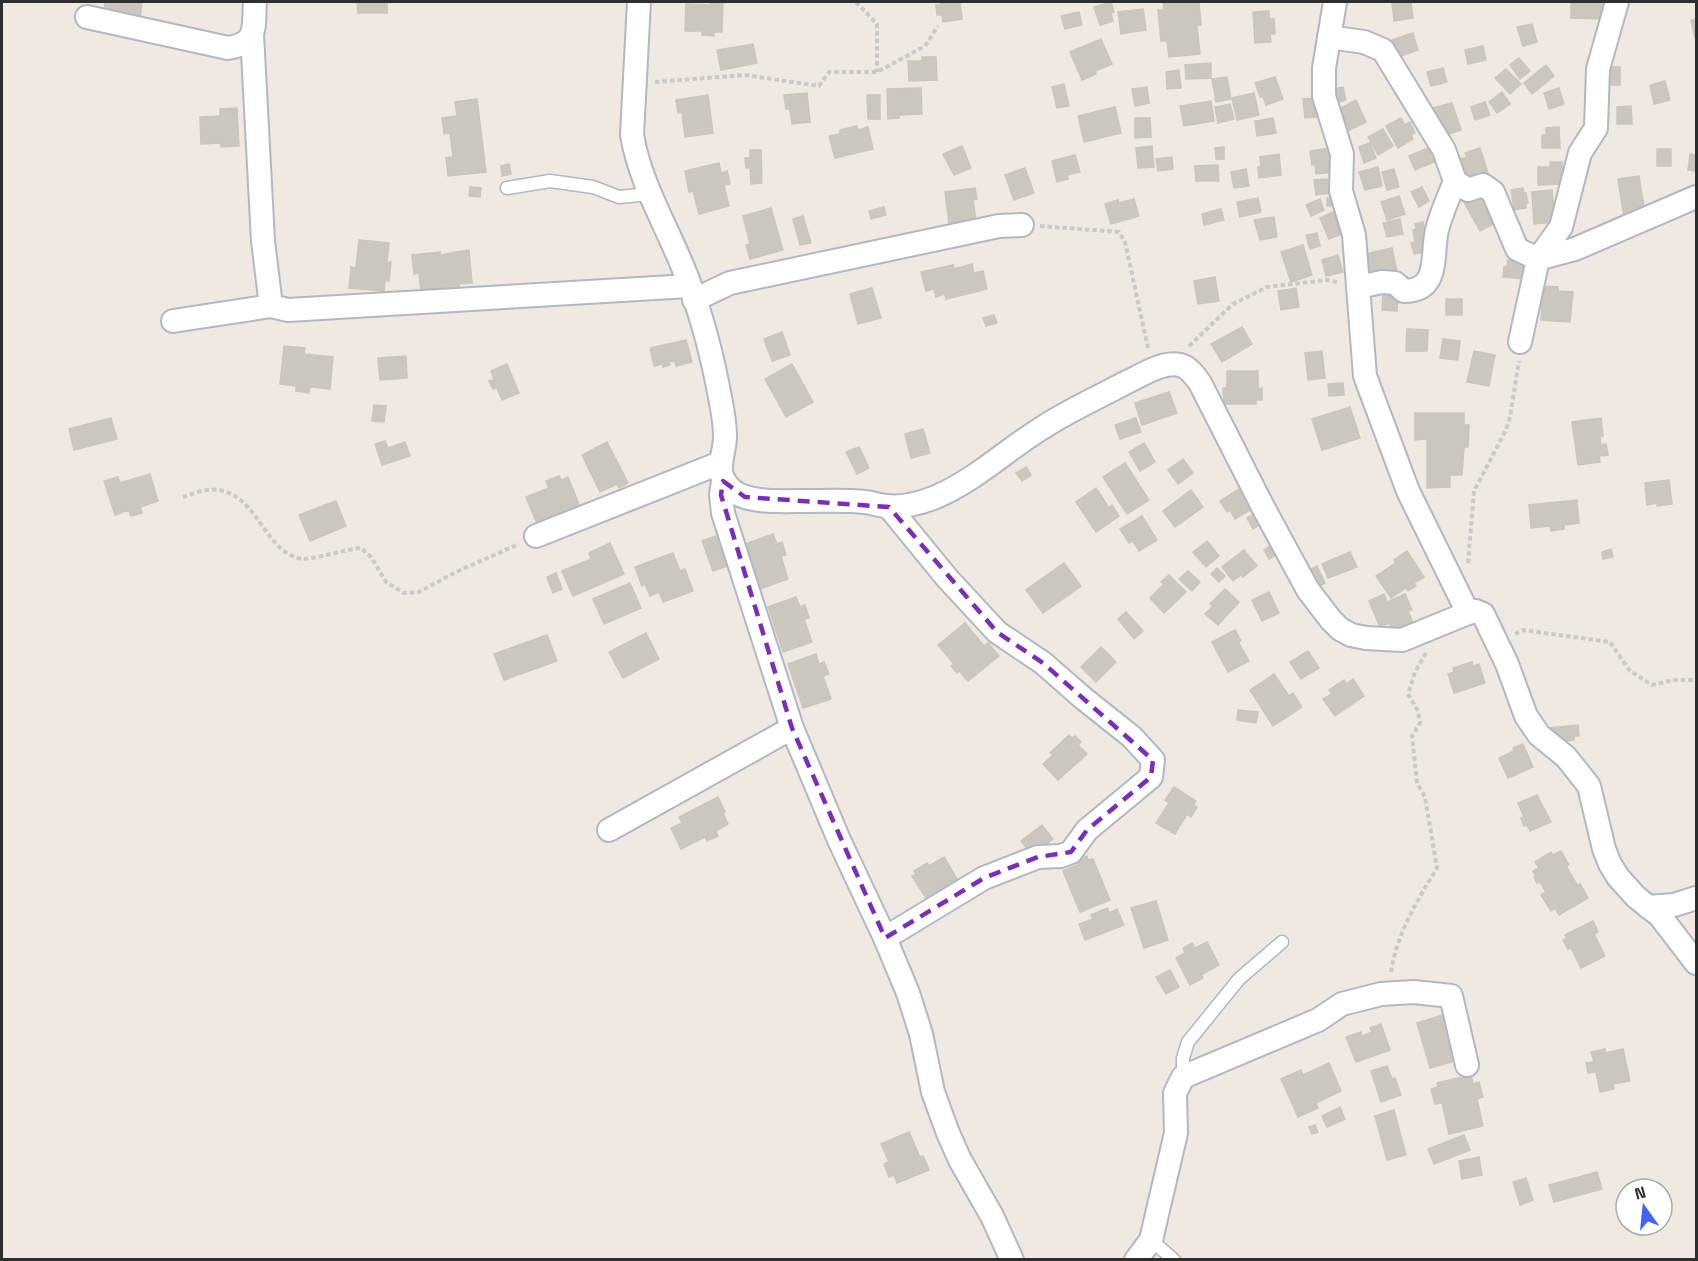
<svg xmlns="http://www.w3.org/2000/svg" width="1698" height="1261" font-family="'Space Grotesk',sans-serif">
<rect width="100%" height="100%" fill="#efe9e1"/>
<g fill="#cbc7bf" stroke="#cbc5ba" stroke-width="1.5">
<polygon points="105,2 112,2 111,12 104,12"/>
<polygon points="113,2 142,3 140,19 111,16"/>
<polygon points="357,2 387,2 387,13 358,13"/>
<polygon points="710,2 723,2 722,32 714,32 714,36 702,35 702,31 685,31 686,4 710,5"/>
<polygon points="940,2 960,2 962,19 943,22 942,15 937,15 936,5 941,5"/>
<polygon points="1111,2 1114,12 1111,13 1113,21 1100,25 1094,7"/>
<polygon points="1163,2 1199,2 1201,25 1197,26 1200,54 1169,57 1167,41 1161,41 1158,10 1164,10"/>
<polygon points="1392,2 1411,2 1413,18 1394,21"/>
<polygon points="1571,2 1605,2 1604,19 1571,18"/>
<polygon points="1143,9 1146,30 1121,34 1118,12"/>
<polygon points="1269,11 1269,19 1274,19 1275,34 1270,34 1271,42 1255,43 1253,12"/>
<polygon points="1079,12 1082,25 1065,29 1061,16"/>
<polygon points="1696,19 1696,38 1695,38 1691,20"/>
<polygon points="1532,24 1537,42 1523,46 1517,27"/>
<polygon points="1413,33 1418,50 1398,57 1392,40"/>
<polygon points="1101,39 1112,64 1095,71 1096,74 1082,80 1070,52"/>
<polygon points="753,44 757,63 721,70 717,50"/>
<polygon points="1483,46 1486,60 1468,64 1465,50"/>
<polygon points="922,57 936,57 937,80 909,81 908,61 922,61"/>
<polygon points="1519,58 1530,71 1520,79 1510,65"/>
<polygon points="1211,63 1211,78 1186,79 1185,65"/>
<polygon points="1546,65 1554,76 1532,94 1524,83"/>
<rect x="1606" y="67" width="14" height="18"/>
<polygon points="1443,68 1447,82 1431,86 1427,72"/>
<polygon points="1506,69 1521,84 1510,94 1495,78"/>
<polygon points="1179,70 1181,88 1167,89 1166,72"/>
<polygon points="1227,77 1231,99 1216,102 1212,79"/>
<polygon points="1275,77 1283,99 1266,105 1263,97 1260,97 1255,83"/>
<polygon points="1665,81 1670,100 1654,104 1650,85"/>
<polygon points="1064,84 1069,106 1057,108 1052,87"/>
<polygon points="1147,87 1149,103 1135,106 1132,89"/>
<polygon points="1343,87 1346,100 1336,103 1332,89"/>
<polygon points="921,88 922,114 899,115 899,118 888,119 887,89"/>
<polygon points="1559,88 1564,104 1549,109 1544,93"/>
<polygon points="1502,92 1510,104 1497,113 1489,102"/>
<polygon points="807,93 810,122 792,124 790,109 786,109 784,95"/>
<polygon points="1254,93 1259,115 1237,120 1232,98"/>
<polygon points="708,95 713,133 685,137 682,112 678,113 676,100"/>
<polygon points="867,95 880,95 880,119 868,119"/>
<polygon points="1316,98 1318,117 1305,118 1303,99"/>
<polygon points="477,99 486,172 448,176 446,158 453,157 450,133 444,134 442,118 457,116 455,102"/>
<polygon points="1356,100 1366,122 1346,132 1337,110"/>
<polygon points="1211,101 1214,121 1184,126 1180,106"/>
<polygon points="1485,102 1490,115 1475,120 1471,107"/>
<polygon points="1452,103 1461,130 1443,136 1433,108"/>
<polygon points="1230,104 1234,119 1218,123 1215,107"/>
<polygon points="1631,106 1632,124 1617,124 1617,107"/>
<polygon points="1115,107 1121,133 1084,142 1078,116"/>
<polygon points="237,108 239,146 221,147 221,143 201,144 200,117 220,116 220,109"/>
<polygon points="1135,118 1150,118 1151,137 1135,138"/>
<polygon points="1273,118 1276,133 1257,136 1255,121"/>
<polygon points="1401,118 1405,125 1410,122 1415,133 1411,135 1413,139 1398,148 1386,126"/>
<polygon points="857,126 858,130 868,127 873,149 835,158 829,136 840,134 840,130"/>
<polygon points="1559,127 1560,148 1542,148 1542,135 1546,135 1546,128"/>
<polygon points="1383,129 1393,146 1378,155 1368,137"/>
<polygon points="1370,143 1376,158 1364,163 1359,147"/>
<polygon points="962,146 971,168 954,175 943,154"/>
<polygon points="1152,146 1154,167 1138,168 1136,148"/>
<polygon points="1224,147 1224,159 1216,159 1215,148"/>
<polygon points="1331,148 1334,172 1316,174 1315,164 1312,165 1310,151"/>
<polygon points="1428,148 1434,162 1415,170 1409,156"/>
<polygon points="1480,148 1488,173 1467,180 1461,159 1467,157 1465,153"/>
<rect x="1657" y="149" width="14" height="17"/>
<polygon points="750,150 761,150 762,183 751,184 750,168 746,168 745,158 750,158"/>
<polygon points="1279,154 1281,175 1259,178 1258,167 1261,166 1260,157"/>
<polygon points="1690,154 1696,155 1696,171 1688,170"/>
<polygon points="1075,155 1080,172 1067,175 1068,179 1057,182 1052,161"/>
<polygon points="1172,157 1173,169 1158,171 1156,159"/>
<polygon points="1550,162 1562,162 1563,184 1538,185 1538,167 1550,167"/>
<polygon points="719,163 721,173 727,171 730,184 724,185 729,206 699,214 693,191 689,192 685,171"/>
<polygon points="509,164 511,174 502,176 501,166"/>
<polygon points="1218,165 1219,181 1196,181 1195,166"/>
<polygon points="1378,167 1382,186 1365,190 1359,172"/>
<polygon points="1025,168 1034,193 1014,200 1005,175"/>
<polygon points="1246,169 1249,186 1234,188 1231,172"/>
<polygon points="1394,169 1399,187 1387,190 1382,172"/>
<polygon points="1639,176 1645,214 1624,217 1618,179"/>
<polygon points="1327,179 1329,193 1316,195 1314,180"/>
<polygon points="470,187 481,188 480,197 469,196"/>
<polygon points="1422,187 1429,201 1419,207 1411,192"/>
<polygon points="975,188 977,199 973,200 977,227 950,231 945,192"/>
<polygon points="1523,188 1524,193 1526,193 1528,203 1526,203 1526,208 1514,210 1511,190"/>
<polygon points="1552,190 1555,222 1534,224 1532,192"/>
<polygon points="1484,191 1499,221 1480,231 1464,202"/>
<polygon points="1399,196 1405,214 1387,220 1381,202"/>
<polygon points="1258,198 1261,212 1240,217 1237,202"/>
<polygon points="1327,198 1335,198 1336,206 1327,206"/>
<polygon points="1134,199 1139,216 1111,224 1105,204 1118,200 1119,203"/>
<polygon points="1320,199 1324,210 1311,216 1306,205"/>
<polygon points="884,207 886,215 871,219 869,211"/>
<polygon points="771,208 783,250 750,259 746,245 750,244 743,216"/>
<polygon points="1221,209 1224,220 1204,225 1202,214"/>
<polygon points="1335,211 1344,233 1329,239 1320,218"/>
<polygon points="803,216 811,243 800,245 793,219"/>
<polygon points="1274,217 1277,237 1260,240 1254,220"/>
<polygon points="1400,219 1403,234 1387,237 1383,223"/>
<polygon points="1423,222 1429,251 1414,254 1411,243 1415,242 1413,230 1416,229 1415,224"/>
<polygon points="1317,233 1320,246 1310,249 1306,235"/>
<polygon points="359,240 389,243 387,262 391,262 389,281 385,280 384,291 349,288 351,267 356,268"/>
<polygon points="1303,245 1312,275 1291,282 1281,252"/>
<polygon points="1392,248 1397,271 1370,277 1365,254"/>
<polygon points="469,250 472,283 459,284 460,290 422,300 419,273 414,274 412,255 440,252 440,255"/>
<polygon points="1338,255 1343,272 1326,276 1322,260"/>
<polygon points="1508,260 1526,262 1524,279 1503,277 1504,267 1507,267"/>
<polygon points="972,264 974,273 983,271 987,289 946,299 945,294 936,297 934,289 926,291 921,272 953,265 954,269"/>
<polygon points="1215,277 1219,301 1198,304 1194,281"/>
<polygon points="1543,286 1558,287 1558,291 1573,292 1570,322 1541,320"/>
<polygon points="872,288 881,318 858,324 850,294"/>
<polygon points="1296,288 1299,307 1281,310 1278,291"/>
<polygon points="1383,291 1398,292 1397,311 1382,310"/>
<rect x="1446" y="299" width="16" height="16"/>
<polygon points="994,315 997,323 986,326 983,318"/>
<polygon points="1242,327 1252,344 1222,362 1211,344"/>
<polygon points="1407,329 1428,330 1427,351 1406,351"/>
<polygon points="782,332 790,355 772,361 764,339"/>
<polygon points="1443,339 1460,341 1458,360 1440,358"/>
<polygon points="686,340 692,362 676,366 675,361 669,362 670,365 663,367 662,364 654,366 650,348"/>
<polygon points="284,346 305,348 304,354 333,357 330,389 310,387 309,393 296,391 296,386 280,384"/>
<polygon points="1322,351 1325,378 1308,380 1305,353"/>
<polygon points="1474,351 1495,355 1489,386 1467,382"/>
<polygon points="406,356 407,378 380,380 378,358"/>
<polygon points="507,364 519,393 502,400 497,388 493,389 489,381 494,380 491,371"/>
<polygon points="792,364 813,402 786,417 765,379"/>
<polygon points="1227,371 1258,371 1258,389 1262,388 1262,400 1256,400 1256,404 1224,404 1223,388 1227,388"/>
<polygon points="1343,383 1344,395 1329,396 1328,384"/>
<polygon points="1169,392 1177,413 1142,425 1135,403"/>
<polygon points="374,405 386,406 384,422 372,421"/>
<polygon points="1350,407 1360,438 1322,450 1312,419"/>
<polygon points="1415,413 1464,413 1464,425 1469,425 1468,447 1464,447 1462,475 1450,475 1450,487 1427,488 1427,439 1415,440"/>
<polygon points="111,418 117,439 74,450 69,429"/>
<polygon points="1136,418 1141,432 1120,439 1115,425"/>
<polygon points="1601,418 1603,436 1600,437 1601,445 1606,444 1608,455 1599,456 1600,462 1578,465 1572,422"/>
<polygon points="923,429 930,453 911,458 905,434"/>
<polygon points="385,441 388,448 405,442 410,456 382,465 375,444"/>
<polygon points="607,442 628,483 619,488 617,484 600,492 582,455"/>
<polygon points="1144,443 1155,462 1140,471 1129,452"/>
<polygon points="859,447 869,468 857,474 846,452"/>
<polygon points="1183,459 1193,473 1178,484 1168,470"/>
<polygon points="1125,463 1149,500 1127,514 1103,477"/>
<polygon points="1026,467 1031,475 1022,481 1016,473"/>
<polygon points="150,474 158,501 140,507 142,513 131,516 129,510 115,515 104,481 118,477 120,483"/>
<polygon points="559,476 561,480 568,477 581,509 538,526 526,497 549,488 546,481"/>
<polygon points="1669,480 1672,504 1657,506 1657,503 1647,505 1645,483"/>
<polygon points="1096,488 1109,508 1112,505 1119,516 1096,532 1076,502"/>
<polygon points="1239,489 1252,509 1235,519 1230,510 1227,512 1220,501"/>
<polygon points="1191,490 1203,507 1175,527 1163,511"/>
<polygon points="1577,500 1579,523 1564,525 1564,529 1551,531 1550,526 1531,528 1529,505"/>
<polygon points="336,501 346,526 310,541 299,515"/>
<polygon points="1256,513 1262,523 1253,529 1247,518"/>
<polygon points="1142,516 1157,540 1139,551 1133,541 1129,543 1120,529"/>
<polygon points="773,534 777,544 782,542 786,555 781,556 788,579 760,589 745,544"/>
<polygon points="716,536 727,566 713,571 702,541"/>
<polygon points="1207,541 1219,556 1206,567 1193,552"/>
<polygon points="610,543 624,574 573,596 562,571 591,559 589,553"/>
<polygon points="1271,545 1277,554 1269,559 1264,550"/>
<polygon points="1611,549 1613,557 1603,559 1602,552"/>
<polygon points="1244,550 1257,566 1243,577 1241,575 1233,581 1222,567"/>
<polygon points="1407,551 1424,577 1414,583 1416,586 1408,591 1406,588 1391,598 1376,576 1396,563 1394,560"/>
<polygon points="1350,552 1357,567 1328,578 1322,564"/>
<polygon points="673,553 680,571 685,569 693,591 663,602 659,592 650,596 645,584 642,586 635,567"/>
<polygon points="1064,563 1081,586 1043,613 1026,590"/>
<polygon points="1317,566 1325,583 1314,589 1306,572"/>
<polygon points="1217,568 1225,576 1219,582 1211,574"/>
<polygon points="1188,571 1200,582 1192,591 1179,579"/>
<polygon points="556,573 562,589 553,593 547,577"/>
<polygon points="1169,575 1186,592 1164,613 1150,598 1164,584 1161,582"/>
<polygon points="630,583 641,608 604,624 593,599"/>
<polygon points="1225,589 1239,602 1218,625 1205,614 1213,606 1210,604"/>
<polygon points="1269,592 1279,613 1262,621 1252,600"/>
<polygon points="1384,594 1387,602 1405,594 1412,610 1408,611 1413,623 1393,632 1389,623 1380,627 1369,601"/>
<polygon points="796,597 800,607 805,605 809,618 804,619 812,642 783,652 768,607"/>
<polygon points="1126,612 1143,631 1134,639 1118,619"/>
<polygon points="965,623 984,646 988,643 999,656 968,681 959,671 957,673 951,666 954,664 938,645"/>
<polygon points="1235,630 1241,641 1238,642 1249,661 1228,672 1212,642"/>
<polygon points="646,633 659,659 623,678 609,652"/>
<polygon points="547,635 557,661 504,680 494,654"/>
<polygon points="1101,647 1116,662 1096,682 1081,667"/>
<polygon points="1308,651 1319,668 1301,679 1290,662"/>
<polygon points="816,654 819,664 824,662 829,674 823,676 831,699 803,708 788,664"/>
<polygon points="1472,662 1473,666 1479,664 1485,683 1454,693 1448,674 1454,672 1453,668"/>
<polygon points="1274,674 1289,696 1293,693 1302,707 1273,726 1250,690"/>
<polygon points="1353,679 1364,696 1335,716 1323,699 1332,694 1329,690 1344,680 1346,684"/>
<polygon points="1238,710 1258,712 1256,723 1237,720"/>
<polygon points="1578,725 1579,736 1574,736 1574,740 1555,742 1550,738 1549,728"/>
<polygon points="1069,735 1072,738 1075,736 1081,742 1078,745 1087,754 1058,780 1043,764 1053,755 1050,753"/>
<polygon points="1523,744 1533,767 1508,778 1499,758 1514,751 1513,748"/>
<polygon points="1174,787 1196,801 1193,805 1197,807 1191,817 1187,814 1175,834 1156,823 1169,803 1165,800"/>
<polygon points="1537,795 1551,822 1530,831 1527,825 1524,826 1521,818 1524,817 1518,803"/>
<polygon points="718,797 725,812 723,813 728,824 716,831 718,836 707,841 705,837 681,849 671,828 682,823 679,817"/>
<polygon points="1042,825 1053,839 1032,855 1021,841"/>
<polygon points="1561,851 1569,865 1566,866 1577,885 1580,884 1588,898 1559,915 1555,908 1551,911 1541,895 1546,892 1540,882 1537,883 1534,877 1536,876 1533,871 1539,868 1535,862 1551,852 1553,855"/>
<polygon points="1087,856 1088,860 1093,859 1110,900 1080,912 1063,871 1077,865 1075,861"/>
<polygon points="944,857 960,884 929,903 912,876 916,874 914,871 927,863 929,866"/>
<polygon points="1156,901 1168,940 1144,948 1131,908"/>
<polygon points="1107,908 1109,913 1117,909 1124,925 1085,940 1079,924 1093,919 1091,915"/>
<polygon points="1593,921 1598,932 1594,934 1605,956 1581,968 1571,948 1568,949 1563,940 1567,938 1565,935"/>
<polygon points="1207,942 1219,965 1201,975 1203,978 1190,985 1176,958 1185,953 1183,948 1192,943 1195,948"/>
<polygon points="1170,970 1179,987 1166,994 1156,977"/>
<polygon points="1446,1014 1459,1060 1430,1068 1417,1023"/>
<polygon points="1381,1024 1390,1050 1356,1062 1346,1037 1361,1032 1362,1036 1372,1032 1370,1028"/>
<polygon points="1605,1049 1606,1053 1623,1049 1630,1081 1613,1084 1614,1089 1600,1092 1596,1072 1588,1073 1586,1063 1594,1062 1591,1052"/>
<polygon points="1329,1063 1341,1091 1316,1103 1318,1108 1298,1117 1281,1079 1301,1070 1303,1075"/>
<polygon points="1387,1066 1392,1079 1395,1078 1401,1095 1381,1102 1371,1071"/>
<polygon points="1471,1075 1473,1084 1479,1082 1483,1097 1477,1099 1483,1126 1449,1134 1442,1103 1435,1104 1431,1089 1438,1087 1437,1083"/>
<polygon points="1340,1107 1345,1119 1327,1127 1322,1116"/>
<polygon points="1394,1110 1406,1155 1387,1160 1375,1116"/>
<polygon points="1315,1125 1318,1132 1312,1134 1309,1127"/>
<polygon points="909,1132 920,1157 923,1156 929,1170 897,1183 894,1175 889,1177 884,1164 889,1162 881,1144"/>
<polygon points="1464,1135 1470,1150 1434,1164 1428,1149"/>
<polygon points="1479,1157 1482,1175 1462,1179 1459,1161"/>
<polygon points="1597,1172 1602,1189 1554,1202 1549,1185"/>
<polygon points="1526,1178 1533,1200 1520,1205 1513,1182"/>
</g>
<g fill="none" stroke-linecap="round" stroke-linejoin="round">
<defs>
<g id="lane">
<polyline points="507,188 550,181 593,187 619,197 649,194"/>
<polyline points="1183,1077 1183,1058 1188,1042 1239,979 1282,942"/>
<polyline points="1151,1240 1174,1260"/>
</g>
<g id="street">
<path d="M639,2L632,135C640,182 664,221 682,265C698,303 710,346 718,387C721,403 725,419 725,436C725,457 712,472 732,490C747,504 786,501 806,501C826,501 846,500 865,502C873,503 880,506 887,506C904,508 921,503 936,497C977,479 1005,451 1042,428C1068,411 1097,398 1125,383C1141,376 1162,361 1180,365C1189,367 1195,376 1200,383L1263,507L1308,590L1331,620L1340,629L1351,635L1366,638L1402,640L1468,613L1476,611L1483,614L1507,664L1526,716L1539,735L1566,757L1589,786L1604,849L1610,864L1618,877L1636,897L1660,916L1696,963"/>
<polyline points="1335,2 1324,68 1324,96 1342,154 1341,191 1354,235 1365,376 1408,491 1468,613"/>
<path d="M87,17L228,48C259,43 253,27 255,2"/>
<polyline points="252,34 263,241 271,306 288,310 689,286"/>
<polyline points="1329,37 1364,42 1383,50 1444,150 1455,181 1468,190 1483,185 1493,192 1517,249 1538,259 1575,249 1696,197"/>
<path d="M1358,287L1382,282L1395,283L1404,291C1441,291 1431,254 1437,230C1441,213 1449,197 1455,181"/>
<polyline points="694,300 730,283 999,226 1022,225"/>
<polyline points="173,321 271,306"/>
<polyline points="1520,342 1538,259 1561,227 1580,153 1596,128 1598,69 1617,2"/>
<polyline points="723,481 721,495 723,513 792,728 839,840 885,938 908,993 921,1034 933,1092 948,1133 960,1160 992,1216 1012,1260"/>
<polyline points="536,536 720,463"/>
<polyline points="609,830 792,728"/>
<polyline points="1648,907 1674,905 1696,898"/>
<polyline points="885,938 984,878 1038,857 1061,856 1071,852 1087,830 1151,777 1153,760 1132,737 1083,698 1043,663 997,632 947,578 889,507"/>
<polyline points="1136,1260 1151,1240 1176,1133 1175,1093 1183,1077 1318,1020 1342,1004 1381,994 1414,992 1451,996 1467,1065"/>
</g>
</defs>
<use href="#lane" stroke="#b4b7c1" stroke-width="15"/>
<use href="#street" stroke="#b4b7c1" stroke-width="26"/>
<g stroke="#c9c9c9" stroke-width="4" stroke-dasharray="4.5 3" stroke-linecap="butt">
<polyline points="856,2 877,24 877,72"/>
<polyline points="655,82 745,75 819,86 829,72 877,72 925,46 938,26"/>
<polyline points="1040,226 1119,232 1125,242 1148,348"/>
<polyline points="1189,346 1233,304 1267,287 1327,280 1337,282"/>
<path d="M183,497C194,493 207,488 219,490C259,497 264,552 302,559C311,560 347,549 361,548L371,557L386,582L404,593L419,592L456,572L519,544"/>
<polyline points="1468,563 1474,491 1505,432 1510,417 1519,361"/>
<polyline points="1515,634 1523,630 1610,642 1630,671 1652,685 1673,680 1696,680"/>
<path d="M1391,972C1397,933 1417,901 1437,868L1425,797L1417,783L1412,736L1420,723L1418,711L1408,694L1415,672L1426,653"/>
</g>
<use href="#lane" stroke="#fff" stroke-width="12"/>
<use href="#street" stroke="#fff" stroke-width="22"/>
</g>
<path fill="none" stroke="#7b2cbf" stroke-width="4.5" stroke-dasharray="12 8" stroke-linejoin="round" d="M723,481L745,497L889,507L997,632L1043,663L1153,760L1151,777L1087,830L1071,852L1038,857L984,878L885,938L792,728L721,495Z"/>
<rect width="1698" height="1261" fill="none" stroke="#2e2e2e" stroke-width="6"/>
<g transform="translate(1644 1207) rotate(345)"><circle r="28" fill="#ffffff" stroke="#ababab" stroke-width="1.5"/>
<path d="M0-4.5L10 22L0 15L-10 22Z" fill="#4264fb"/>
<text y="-9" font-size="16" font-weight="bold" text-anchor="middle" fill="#2e2e2e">N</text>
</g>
</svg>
